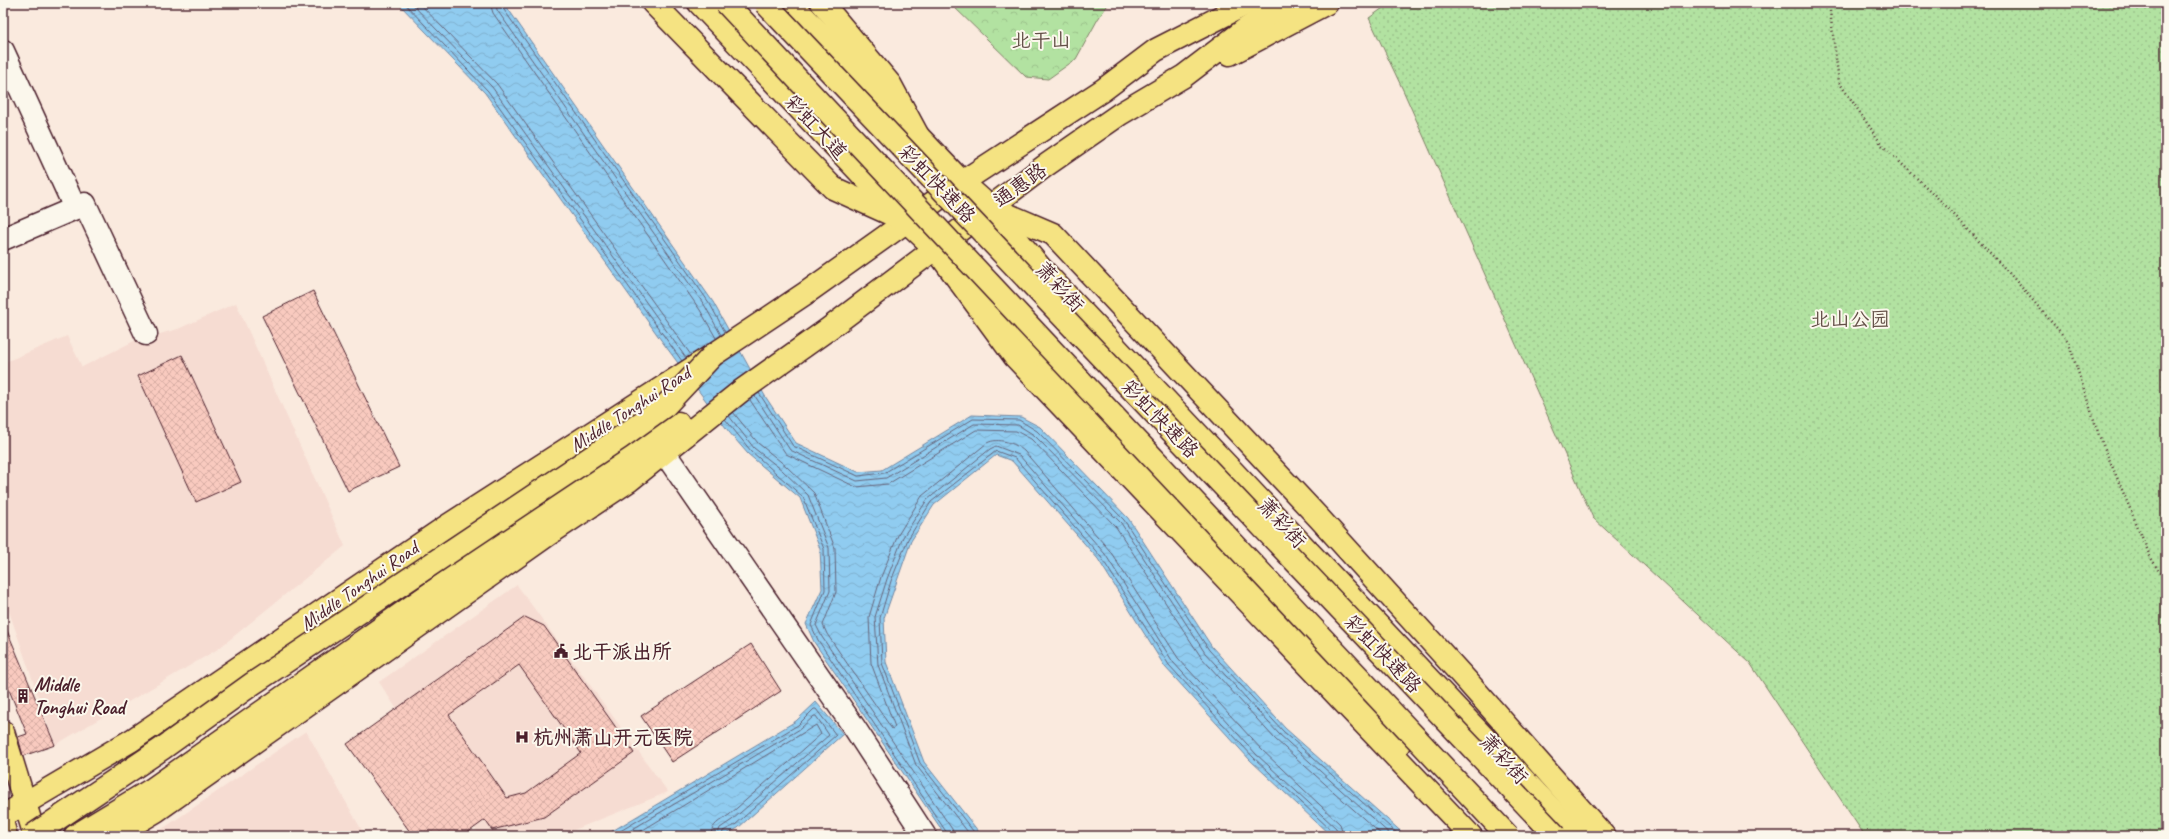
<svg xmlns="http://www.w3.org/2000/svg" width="2169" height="839" font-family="Caveat,'LXGW WenKai TC',sans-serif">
<defs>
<pattern id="forest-crowns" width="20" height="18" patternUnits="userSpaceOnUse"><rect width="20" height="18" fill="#b2e2a1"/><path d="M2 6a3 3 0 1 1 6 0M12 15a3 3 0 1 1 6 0" fill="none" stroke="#9bc18b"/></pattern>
<pattern id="park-dots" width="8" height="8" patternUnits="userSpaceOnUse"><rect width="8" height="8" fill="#b2e2a1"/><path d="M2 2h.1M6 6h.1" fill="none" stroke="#9bc18b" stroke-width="1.8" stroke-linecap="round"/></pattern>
<pattern id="water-waves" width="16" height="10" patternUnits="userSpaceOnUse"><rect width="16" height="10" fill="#90ccf0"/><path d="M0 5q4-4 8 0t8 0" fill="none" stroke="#7eafce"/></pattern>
<pattern id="building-cross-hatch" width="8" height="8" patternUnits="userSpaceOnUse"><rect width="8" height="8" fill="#f9cabf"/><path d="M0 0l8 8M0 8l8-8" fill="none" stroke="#d7ada4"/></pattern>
</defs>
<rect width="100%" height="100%" fill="#faeade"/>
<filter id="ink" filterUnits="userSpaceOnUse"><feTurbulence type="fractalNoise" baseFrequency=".025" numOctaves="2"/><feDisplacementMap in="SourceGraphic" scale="8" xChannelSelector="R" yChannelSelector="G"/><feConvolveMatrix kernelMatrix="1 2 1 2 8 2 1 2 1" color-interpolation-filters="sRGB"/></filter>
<g filter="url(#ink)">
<g fill="#f6dcd2">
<polygon points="236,303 345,546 218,649 55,745 3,594 3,363 67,336 82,367 134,341 178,329"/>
<polygon points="517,585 668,792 559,836 480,836 379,682"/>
<polygon points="306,731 365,836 152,836"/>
</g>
<polygon fill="url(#forest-crowns)" stroke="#7e8066" points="950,3 1109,3 1098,19 1076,59 1048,79 1026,77"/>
<polygon fill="url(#park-dots)" stroke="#7e8066" points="1390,3 2166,3 2166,836 1865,836 1750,663 1593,518 1403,90 1369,18"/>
<g fill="url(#water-waves)" stroke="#7487a1">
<polygon points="398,3 504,3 713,302 765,396 796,443 858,472 882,470 972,415 1021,417 1040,427 1128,518 1212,647 1285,728 1406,836 1331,836 1250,760 1165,667 1098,559 1012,461 996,455 934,505 911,541 884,618 886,662 924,762 982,836 946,836 814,642 806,624 822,589 820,549 800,498 748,454 729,432 661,340 485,93"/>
<polygon points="816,702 843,734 738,828 723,836 604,836 796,721"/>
</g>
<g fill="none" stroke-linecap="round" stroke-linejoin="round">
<g stroke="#66647a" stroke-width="1">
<polyline points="404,3 488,91 682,361"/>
<polyline points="411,3 492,87 686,358"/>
<polyline points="419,3 497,84 691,355"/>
<polyline points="490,3 493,13 700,310 716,338"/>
<polyline points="496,3 497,10 705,306 721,335"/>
<polyline points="501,3 502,7 710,304 725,332"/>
<polyline points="759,393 793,446 858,476 884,473 973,419 1019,420 1037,431 1124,520 1209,650 1283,731 1400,836"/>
<polyline points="755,396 790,450 857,481 886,478 974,424 1018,425 1034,435 1121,523 1205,653 1279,734 1392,836"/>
<polyline points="750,400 786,454 856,487 888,484 976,430 1016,431 1031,439 1116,527 1201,657 1275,739 1383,836"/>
<path d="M733,412L758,443L786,466L814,493L835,548L836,592L823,625L827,634L892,729L895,727L871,663L869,617L881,577L898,535L922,496L987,443C998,437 1015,443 1024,451L1110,551L1178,658L1261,749L1340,824L1344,836"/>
<polyline points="729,416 754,448 782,470 808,495 829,548 830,591 816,625 822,637 952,829 954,836"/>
<polyline points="725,419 751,451 803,497 824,549 825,590 811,625 818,640 949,836"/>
<polyline points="612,836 798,725 814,709 816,709 836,735 735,825 723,831 722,836"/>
<polyline points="621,836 800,729 814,716 816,716 829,735 732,820 720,828 717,836"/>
<path d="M633,836L816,725L821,734L729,815C720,821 711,824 711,836"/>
<polyline points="971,836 916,765 878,665 875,617 887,579 903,537 927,500 990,449 996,446 1019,455 1105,554 1173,662 1256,754 1336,828 1338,836"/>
<polyline points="977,836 920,763 882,663 880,618 891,581 908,539 931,502 996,451 1015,458 1101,557 1169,665 1253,757 1332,831 1333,836"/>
</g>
</g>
<g fill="url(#building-cross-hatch)" stroke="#4a1f2b" fill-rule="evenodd">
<polygon points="313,291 399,467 348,491 262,316"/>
<polygon points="182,355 241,482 196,502 138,376"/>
<path d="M525,617L544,626L634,753L544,817L492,830L485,820L463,836H413L347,744ZM519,665L581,753L526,793L507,798L449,715Z"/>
<polygon points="3,621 55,745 23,756 18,737 27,734 3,675"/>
<polygon points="751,644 781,691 672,762 641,716"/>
</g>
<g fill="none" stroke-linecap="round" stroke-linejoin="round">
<defs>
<g id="minor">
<polyline points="3,51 75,208"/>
<polyline points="3,239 85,204 146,334"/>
<polyline points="664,452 854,727 925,836"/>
</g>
<g id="major">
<polyline points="699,3 906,221 946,259"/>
<polyline points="791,3 962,182 990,207 1040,267 1577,836"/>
<polyline points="1230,54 1327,3"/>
<polyline points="977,293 1399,744"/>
<polyline points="3,732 35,836"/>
<polyline points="3,816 132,740 444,528 713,355 806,293 962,182 1103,90 1156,50 1248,3"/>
<polyline points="3,825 6,836"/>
<polyline points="75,836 151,790 479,559 678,423"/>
<polyline points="114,836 156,811 549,534 630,480 741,391 827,330 1045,166 1120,114 1184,76 1247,28 1287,3"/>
</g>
<g id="highway">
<polyline points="653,3 833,188 906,221"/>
<polyline points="822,3 890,84 918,136"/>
<polyline points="990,207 1053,234 1319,518 1468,682 1604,836"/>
<polyline points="935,248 1015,357 1471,836"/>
</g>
</defs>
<use href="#minor" stroke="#4a1f2b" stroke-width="25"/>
<use href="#major" stroke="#4a1f2b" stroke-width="25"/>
<use href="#highway" stroke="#4a1f2b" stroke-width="25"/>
<polyline stroke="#4a1f2b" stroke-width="2.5" stroke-dasharray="1 3" stroke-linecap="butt" points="1829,3 1839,82 1882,145 1944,204 2010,274 2068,341 2099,435 2150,556 2166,584"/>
<use href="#minor" stroke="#fbf7ec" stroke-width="22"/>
<use href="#major" stroke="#f5e382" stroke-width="22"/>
<use href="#highway" stroke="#f5e382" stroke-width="22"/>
<defs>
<polyline id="major-bridge" points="32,836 163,748 252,684 620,438 666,405 713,355"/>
<g id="highway-bridge">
<polyline points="726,3 1508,836"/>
<polyline points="765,3 1556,836"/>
</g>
</defs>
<use href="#major-bridge" stroke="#4a1f2b" stroke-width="25" stroke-linecap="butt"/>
<use href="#highway-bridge" stroke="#4a1f2b" stroke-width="25" stroke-linecap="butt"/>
<use href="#major-bridge" stroke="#f5e382" stroke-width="22"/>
<use href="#highway-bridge" stroke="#f5e382" stroke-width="22"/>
</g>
</g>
<defs>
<symbol id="civic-bare" viewBox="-9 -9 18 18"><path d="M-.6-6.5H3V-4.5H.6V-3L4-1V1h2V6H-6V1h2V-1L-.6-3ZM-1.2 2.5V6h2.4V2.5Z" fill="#4a1f2b" stroke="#fbf7ec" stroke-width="2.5" paint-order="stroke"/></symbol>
<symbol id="building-bare" viewBox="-9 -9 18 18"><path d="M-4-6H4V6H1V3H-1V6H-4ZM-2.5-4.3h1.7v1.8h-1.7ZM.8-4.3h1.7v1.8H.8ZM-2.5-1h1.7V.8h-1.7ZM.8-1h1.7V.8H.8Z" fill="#4a1f2b" stroke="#fbf7ec" stroke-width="2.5" paint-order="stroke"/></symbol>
<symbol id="hospital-bare" viewBox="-9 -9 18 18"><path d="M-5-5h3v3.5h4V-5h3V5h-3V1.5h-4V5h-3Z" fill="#4a1f2b" stroke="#fbf7ec" stroke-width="2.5" paint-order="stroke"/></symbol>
</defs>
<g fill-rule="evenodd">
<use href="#civic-bare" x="551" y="641" width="20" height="20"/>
<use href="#building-bare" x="13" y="686" width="20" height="20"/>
<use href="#hospital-bare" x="512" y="727" width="20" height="20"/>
</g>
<g text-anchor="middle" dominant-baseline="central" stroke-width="4" stroke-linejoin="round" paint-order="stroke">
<g font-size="20" fill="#645048" stroke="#fbf7ec">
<text x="1041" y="40">北干山</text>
<text x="1850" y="319">北山公园</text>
</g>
<g font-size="20" fill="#4a1f2b" stroke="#fbf7ec">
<text transform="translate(816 127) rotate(47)">彩虹大道</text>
<text transform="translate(937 184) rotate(46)">彩虹快速路</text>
<text transform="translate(1020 185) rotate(-36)">通惠路</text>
<text transform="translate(1060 287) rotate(47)">萧彩街</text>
<text transform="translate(630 409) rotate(-33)">Middle Tonghui Road</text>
<text transform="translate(1160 419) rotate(46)">彩虹快速路</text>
<text transform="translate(1282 523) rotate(47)">萧彩街</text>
<text transform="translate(359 586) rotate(-35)">Middle Tonghui Road</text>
<text transform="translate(1383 654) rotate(46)">彩虹快速路</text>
<text transform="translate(1504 759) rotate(47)">萧彩街</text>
</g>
<g font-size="20" font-weight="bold" fill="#4a1f2b" stroke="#fbf7ec" text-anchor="start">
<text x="572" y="651">北干派出所</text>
<text x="34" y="684">Middle<tspan x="34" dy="23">Tonghui Road</tspan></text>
<text x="533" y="737">杭州萧山开元医院</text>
</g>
</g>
<rect width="2169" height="839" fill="none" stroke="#fbf7ec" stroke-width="16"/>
<rect x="8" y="8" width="2153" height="823" fill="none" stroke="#4a1f2b" stroke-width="1.5" filter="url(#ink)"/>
</svg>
